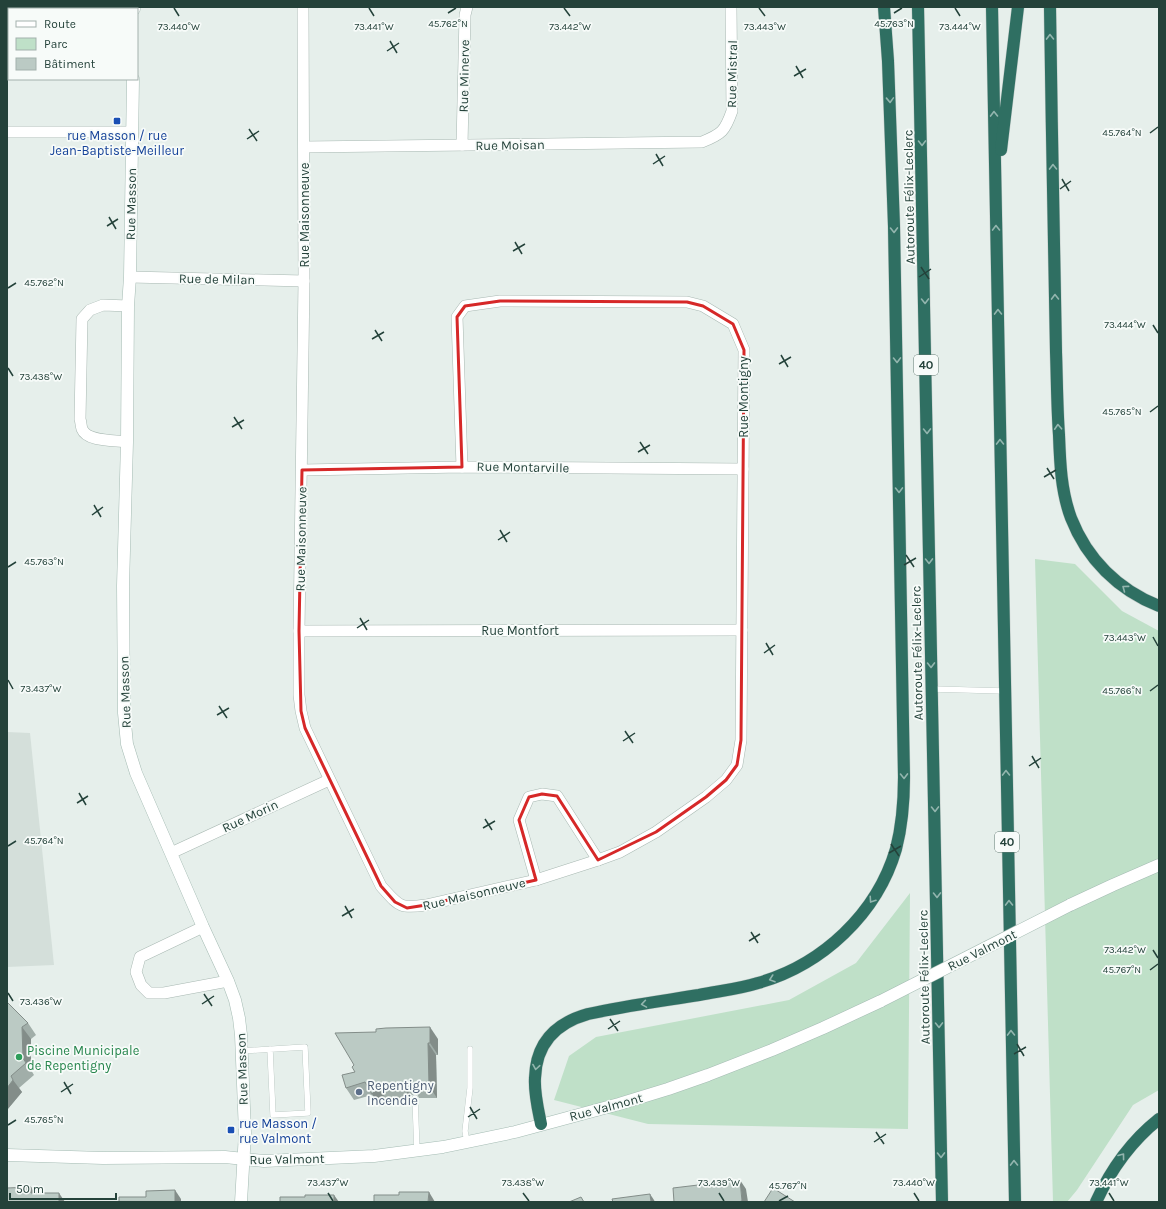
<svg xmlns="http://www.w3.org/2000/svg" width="1166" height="1209" font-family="Karla,sans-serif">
<rect width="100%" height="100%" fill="#e6efeb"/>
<polygon fill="#d4dfda" points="7,732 30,733 54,965 7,967"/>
<g fill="#bfe0c8">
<polygon points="1035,559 1075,564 1122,611 1159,631 1159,1090 1133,1105 1077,1190 1067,1202 1053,1202"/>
<polygon points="910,893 908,1129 648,1124 554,1100 569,1056 596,1037 789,1000 856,963"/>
</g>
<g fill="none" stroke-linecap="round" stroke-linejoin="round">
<defs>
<g id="lane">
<polyline points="932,689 1004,691"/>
<polyline points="242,1051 305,1047 308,1113 273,1115 270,1049"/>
<polyline points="415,1098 417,1151"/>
<polyline points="467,1142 465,1131 470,1088 470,1049"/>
</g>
<g id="street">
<path d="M303,7L304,281L299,631V695L301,711L305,728L381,886C399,906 399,909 426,905L536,880L598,860L620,852L656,832L706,797L726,780L737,765L741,740L744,350L733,324L703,306L687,302L500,301L465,306L457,317L462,467"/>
<polyline points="7,132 132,132"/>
<polyline points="462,145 465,15 467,7"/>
<path d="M304,147L702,142C722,134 725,131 732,111L731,7"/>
<polyline points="130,277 304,281"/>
<path d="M127,442C115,440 87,442 82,429C81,426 81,422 80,419L82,319L90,310L103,305L128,306"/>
<polyline points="302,470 462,467 743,469"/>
<polyline points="299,631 742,630"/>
<polyline points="171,853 329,780"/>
<polyline points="536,880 519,820 529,797 542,794 557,796 598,860"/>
<polyline points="203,927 140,957 136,972 141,985 149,993 164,993 228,981"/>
</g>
<g id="secondary">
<polyline points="134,9 134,7"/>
<polyline points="133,79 130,277 128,306 127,442 123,586 124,713 127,744 136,773 203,927 228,981 235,1000 239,1018 241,1035 245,1133 241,1202"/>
<polyline points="1070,905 1113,885 1159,865"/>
<polyline points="7,1155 103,1158 225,1157 264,1161 374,1156 443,1147 515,1132 619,1104 668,1089 708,1075 772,1050 823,1028 881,1001"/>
</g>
<g id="highway">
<polyline points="918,7 942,1202"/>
<polyline points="992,7 1015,1202"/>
<path d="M1050,7C1052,122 1053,237 1056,352C1057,380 1057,407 1059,435C1060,463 1061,491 1071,518C1087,559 1118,590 1159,606"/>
<polyline points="1001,150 1018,7"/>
<path d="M541,1124C538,1109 534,1093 535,1078C536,1043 556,1023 588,1014C625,1006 662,1001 699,995C719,991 739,989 758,983C822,965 877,914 896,849C902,826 904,802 904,777L894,226L888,61L884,7"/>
<path d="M1096,1202C1111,1169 1130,1142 1159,1119"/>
</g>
</defs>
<use href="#lane" stroke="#a8b8b2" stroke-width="6"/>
<use href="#street" stroke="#a8b8b2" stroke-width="12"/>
<use href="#secondary" stroke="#a4bbb3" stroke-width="13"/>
<use href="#highway" stroke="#c2cac8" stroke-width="13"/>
<use href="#lane" stroke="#fff" stroke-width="5.5"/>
<use href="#street" stroke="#fff" stroke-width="11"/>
<use href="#secondary" stroke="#fff" stroke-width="12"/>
<use href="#highway" stroke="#2f6f62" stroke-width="12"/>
<defs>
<polyline id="secondary-bridge" points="881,1001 1070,905"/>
</defs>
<use href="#secondary-bridge" stroke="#a4bbb3" stroke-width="13" stroke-linecap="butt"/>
<use href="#secondary-bridge" stroke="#fff" stroke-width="12"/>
</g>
<g fill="#a1aea9">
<polygon points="7,1002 28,1023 36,1035 31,1039 31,1070 34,1075 19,1088 22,1092 7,1110"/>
<polygon points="376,1032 438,1039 438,1055 436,1055 437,1098 419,1098 417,1094 414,1094 411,1096 411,1098 386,1099 380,1106 372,1095 354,1100 346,1088 355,1072 354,1065"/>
</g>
<g fill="#838d89">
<polygon points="22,1027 31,1039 31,1070 23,1058"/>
<polygon points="430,1027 438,1039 438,1055 430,1043"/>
<polygon points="428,1043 436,1055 437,1098 429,1086"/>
<polygon points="13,1080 22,1092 7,1110 7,1088"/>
<polygon points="403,1084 411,1096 411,1098 402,1086"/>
<polygon points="378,1087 386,1099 380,1106 372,1094"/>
<polygon points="740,1180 746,1189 748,1202 743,1202 742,1201"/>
<polygon points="31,1187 37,1197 31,1193"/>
<polygon points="175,1190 181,1199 181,1202 175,1202"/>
<polygon points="429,1192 435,1202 428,1202"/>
<polygon points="59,1193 65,1202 59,1202"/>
<polygon points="650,1194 654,1200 655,1202 651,1202"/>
<polygon points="334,1195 339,1202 334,1202"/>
</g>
<g fill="#bbcac4" stroke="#838d89">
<polygon points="7,1002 28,1023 22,1027 23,1058 26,1063 11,1076 13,1080 7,1088"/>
<polygon points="430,1027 430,1043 428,1043 429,1086 411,1086 409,1082 406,1082 403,1084 402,1086 378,1087 372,1094 365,1082 346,1088 342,1075 355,1072 352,1067 354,1065 335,1033 376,1032 376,1029 386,1028"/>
<polygon points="740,1180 742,1201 738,1202 674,1202 673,1188"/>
<polygon points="31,1187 31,1193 59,1193 59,1202 7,1202 7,1188"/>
<polygon points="773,1188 795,1202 764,1202"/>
<polygon points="175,1190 175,1202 119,1202 119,1197 146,1197 146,1191"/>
<polygon points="399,1192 429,1192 428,1202 374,1202 374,1195 399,1195"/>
<polygon points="650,1194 651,1202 613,1202 612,1199"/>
<polygon points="305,1195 334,1195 334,1202 280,1202 280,1197 305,1197"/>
<polygon points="581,1197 584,1202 569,1202"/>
</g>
<defs><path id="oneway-chevron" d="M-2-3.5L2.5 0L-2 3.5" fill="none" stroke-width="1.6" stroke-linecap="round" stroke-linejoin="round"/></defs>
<g stroke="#93b5ae">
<use href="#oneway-chevron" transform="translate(1050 37) rotate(-91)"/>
<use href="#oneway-chevron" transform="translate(890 100) rotate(88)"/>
<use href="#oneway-chevron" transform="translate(994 114) rotate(-91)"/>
<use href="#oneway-chevron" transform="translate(922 143) rotate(89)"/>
<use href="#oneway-chevron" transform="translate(1053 167) rotate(-91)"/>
<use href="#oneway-chevron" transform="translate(996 228) rotate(-91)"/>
<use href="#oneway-chevron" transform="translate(894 230) rotate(89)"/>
<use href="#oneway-chevron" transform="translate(1055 297) rotate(-91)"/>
<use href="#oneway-chevron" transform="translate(925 301) rotate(89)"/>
<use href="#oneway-chevron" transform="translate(998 312) rotate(-91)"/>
<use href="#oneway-chevron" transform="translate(897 360) rotate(89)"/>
<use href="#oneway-chevron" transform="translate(1058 427) rotate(-93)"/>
<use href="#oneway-chevron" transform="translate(927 431) rotate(89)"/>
<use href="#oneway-chevron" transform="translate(1000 442) rotate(-91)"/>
<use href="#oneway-chevron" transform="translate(899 490) rotate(89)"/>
<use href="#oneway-chevron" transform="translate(929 561) rotate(89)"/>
<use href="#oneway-chevron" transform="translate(1125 588) rotate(-143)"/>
<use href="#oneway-chevron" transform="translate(931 665) rotate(89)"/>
<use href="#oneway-chevron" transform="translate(1006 773) rotate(-91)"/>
<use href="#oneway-chevron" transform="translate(904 776) rotate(89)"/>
<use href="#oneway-chevron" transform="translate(935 809) rotate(89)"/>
<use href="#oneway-chevron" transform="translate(937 895) rotate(89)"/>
<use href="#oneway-chevron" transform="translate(872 900) rotate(124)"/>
<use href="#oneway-chevron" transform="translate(1009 903) rotate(-91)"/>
<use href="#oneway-chevron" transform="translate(772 979) rotate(161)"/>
<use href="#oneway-chevron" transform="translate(644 1004) rotate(171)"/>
<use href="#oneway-chevron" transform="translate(939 1025) rotate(89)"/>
<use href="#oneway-chevron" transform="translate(1011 1033) rotate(-91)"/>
<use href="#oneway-chevron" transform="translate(536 1067) rotate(99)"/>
<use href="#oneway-chevron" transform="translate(941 1155) rotate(89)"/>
<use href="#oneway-chevron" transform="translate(1122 1156) rotate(-53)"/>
<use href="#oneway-chevron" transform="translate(1014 1163) rotate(-91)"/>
</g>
<path fill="none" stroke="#d62828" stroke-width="3" stroke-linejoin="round" d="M500,301L687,302L703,306L733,324L744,350L741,740L737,765L726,780L706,797L656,832L598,860L557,796L542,794L529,797L519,820L536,880L426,905L407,908L395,902L381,886L305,728L301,711L299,631L302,470L462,467L457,317L465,306Z"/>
<path fill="none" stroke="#24423a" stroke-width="1.5" d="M174,8L179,16M369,8L374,16M564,8L570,16M759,8L765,16M955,8L960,16M448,13L456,8M894,13L902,8M390,41L397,53M387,51L399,43M796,66L803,78M794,76L806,69M249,129L257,141M1150,133L1158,127M247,139L259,131M656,154L663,166M653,164L665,156M1062,179L1069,191M1060,189L1071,181M109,217L116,229M107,226L118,219M515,242L522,254M513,251L525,244M921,267L929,279M919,277L931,269M8,288L16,283M1153,325L1158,333M375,330L382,341M372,339L384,332M781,355L788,367M779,364L791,357M8,368L13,376M1150,412L1158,406M234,417L242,429M232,427L244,420M640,442L648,454M638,452L650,445M1047,468L1054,479M1044,477L1056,470M94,505L101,517M92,515L103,507M500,530L507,542M498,540L510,532M906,555L914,567M904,565L916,558M8,567L16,562M360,618L367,630M357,628L369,620M1153,637L1158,646M766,643L773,655M764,653L775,645M8,680L13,689M1150,691L1158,685M219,706L227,718M217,715L229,708M625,731L633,743M623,741L635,733M1032,756L1039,768M1029,766L1041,758M79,793L86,805M77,803L88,796M485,819L492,830M483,828L495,821M891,844L899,856M8,846L16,841M889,853L901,846M345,906L352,918M342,916L354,909M751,932L758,943M749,941L760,934M1153,950L1158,958M1150,970L1158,964M8,993L13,1001M204,994L212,1006M202,1004L214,996M610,1019L618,1031M608,1029L620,1021M1017,1044L1024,1056M1014,1054L1026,1047M64,1082L71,1094M61,1092L73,1084M470,1107L477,1119M468,1117L480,1109M8,1125L16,1120M876,1132L884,1144M874,1142L886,1134M328,1193L333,1201M523,1193L529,1201M719,1193L724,1201M914,1193L919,1201M1109,1193L1114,1201M779,1201L788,1196"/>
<g fill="#1a4fb4" stroke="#f7fbf9" stroke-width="1.5">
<rect x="113" y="117" width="8" height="8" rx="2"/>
<rect x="227" y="1126" width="8" height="8" rx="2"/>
</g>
<circle fill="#2e9e5b" stroke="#f7fbf9" stroke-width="1.5" cx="19" cy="1057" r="4"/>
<circle fill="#5c6f8a" stroke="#f7fbf9" stroke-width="1.5" cx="359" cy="1092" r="4"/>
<g text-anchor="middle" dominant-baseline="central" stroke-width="3.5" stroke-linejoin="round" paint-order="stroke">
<g fill="#f7fbf9" stroke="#637a73" stroke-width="1">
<rect x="914" y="355" width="24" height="20" rx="3"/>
<rect x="995" y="832" width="24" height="20" rx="3"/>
</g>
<g font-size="12" font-weight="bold" fill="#24423a">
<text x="926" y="365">40</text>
<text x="1007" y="842">40</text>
</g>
<g font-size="13" fill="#24423a" stroke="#f7fbf9">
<text transform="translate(732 74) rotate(-89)">Rue Mistral</text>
<text transform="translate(464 76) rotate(-89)">Rue Minerve</text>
<text transform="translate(510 145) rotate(-1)">Rue Moisan</text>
<text transform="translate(909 197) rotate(-91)">Autoroute Félix-Leclerc</text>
<text transform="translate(131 204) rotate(-89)">Rue Masson</text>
<text transform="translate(304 215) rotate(-90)">Rue Maisonneuve</text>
<text transform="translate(217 279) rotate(1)">Rue de Milan</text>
<text transform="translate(743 397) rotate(-90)">Rue Montigny</text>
<text transform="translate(523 467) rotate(1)">Rue Montarville</text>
<text transform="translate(301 539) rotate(-89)">Rue Maisonneuve</text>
<text x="520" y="630">Rue Montfort</text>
<text transform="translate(917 653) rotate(-91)">Autoroute Félix-Leclerc</text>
<text transform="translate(125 692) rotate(-92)">Rue Masson</text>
<text transform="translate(250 816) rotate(-25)">Rue Morin</text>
<text transform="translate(474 894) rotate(-13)">Rue Maisonneuve</text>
<text transform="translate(982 950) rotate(-27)">Rue Valmont</text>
<text transform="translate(924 977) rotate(-91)">Autoroute Félix-Leclerc</text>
<text transform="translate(242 1069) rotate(-92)">Rue Masson</text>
<text transform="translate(606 1107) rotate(-15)">Rue Valmont</text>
<text transform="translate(287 1159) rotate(-1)">Rue Valmont</text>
</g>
<g font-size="13" fill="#164399" stroke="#f7fbf9">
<text x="117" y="135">rue Masson / rue<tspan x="117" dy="15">Jean-Baptiste-Meilleur</tspan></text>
<text x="239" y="1123" text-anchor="start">rue Masson /<tspan x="239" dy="15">rue Valmont</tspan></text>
</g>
<g font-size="13" fill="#27864d" stroke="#f7fbf9" text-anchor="start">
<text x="27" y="1050">Piscine Municipale<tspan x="27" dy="15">de Repentigny</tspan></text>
</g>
<g font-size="13" fill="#4e5e75" stroke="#f7fbf9" text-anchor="start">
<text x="367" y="1085">Repentigny<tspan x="367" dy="15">Incendie</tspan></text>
</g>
</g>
<g font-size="10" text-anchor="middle" fill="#24423a" stroke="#f7fbf9" stroke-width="3.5" stroke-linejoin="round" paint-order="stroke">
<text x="448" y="27">45.762°N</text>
<text x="894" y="27">45.763°N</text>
<text x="179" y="30">73.440°W</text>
<text x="374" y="30">73.441°W</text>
<text x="570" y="30">73.442°W</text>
<text x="765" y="30">73.443°W</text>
<text x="960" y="30">73.444°W</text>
<text x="1122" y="136">45.764°N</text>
<text x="44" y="286">45.762°N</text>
<text x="1125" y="328">73.444°W</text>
<text x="41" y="380">73.438°W</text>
<text x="1122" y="415">45.765°N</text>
<text x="44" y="565">45.763°N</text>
<text x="1125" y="641">73.443°W</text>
<text x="41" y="692">73.437°W</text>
<text x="1122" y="694">45.766°N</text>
<text x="44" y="844">45.764°N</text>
<text x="1125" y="953">73.442°W</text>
<text x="1122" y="973">45.767°N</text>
<text x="41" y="1005">73.436°W</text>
<text x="44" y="1123">45.765°N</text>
<text x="328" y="1186">73.437°W</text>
<text x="523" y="1186">73.438°W</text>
<text x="719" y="1186">73.439°W</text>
<text x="914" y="1186">73.440°W</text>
<text x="1109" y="1186">73.441°W</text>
<text x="788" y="1189">45.767°N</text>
</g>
<rect width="1166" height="1209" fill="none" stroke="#24423a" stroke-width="16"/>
<rect x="8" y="8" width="130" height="72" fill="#f7fbf9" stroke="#a3b1ad"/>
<rect x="16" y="21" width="20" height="6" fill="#ffffff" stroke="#a3b1ad"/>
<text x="44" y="28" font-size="12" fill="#24423a">Route</text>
<rect x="16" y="38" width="20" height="12" fill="#bfe0c8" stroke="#a3b1ad"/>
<text x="44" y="48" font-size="12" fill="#24423a">Parc</text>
<rect x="16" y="58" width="20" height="12" fill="#bbcac4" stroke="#a3b1ad"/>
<text x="44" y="68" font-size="12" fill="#24423a">Bâtiment</text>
<path d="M10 1193v6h106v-6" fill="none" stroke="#24423a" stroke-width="2"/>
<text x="16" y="1193" font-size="12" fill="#24423a" stroke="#f7fbf9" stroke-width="3" paint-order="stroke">50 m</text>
</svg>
